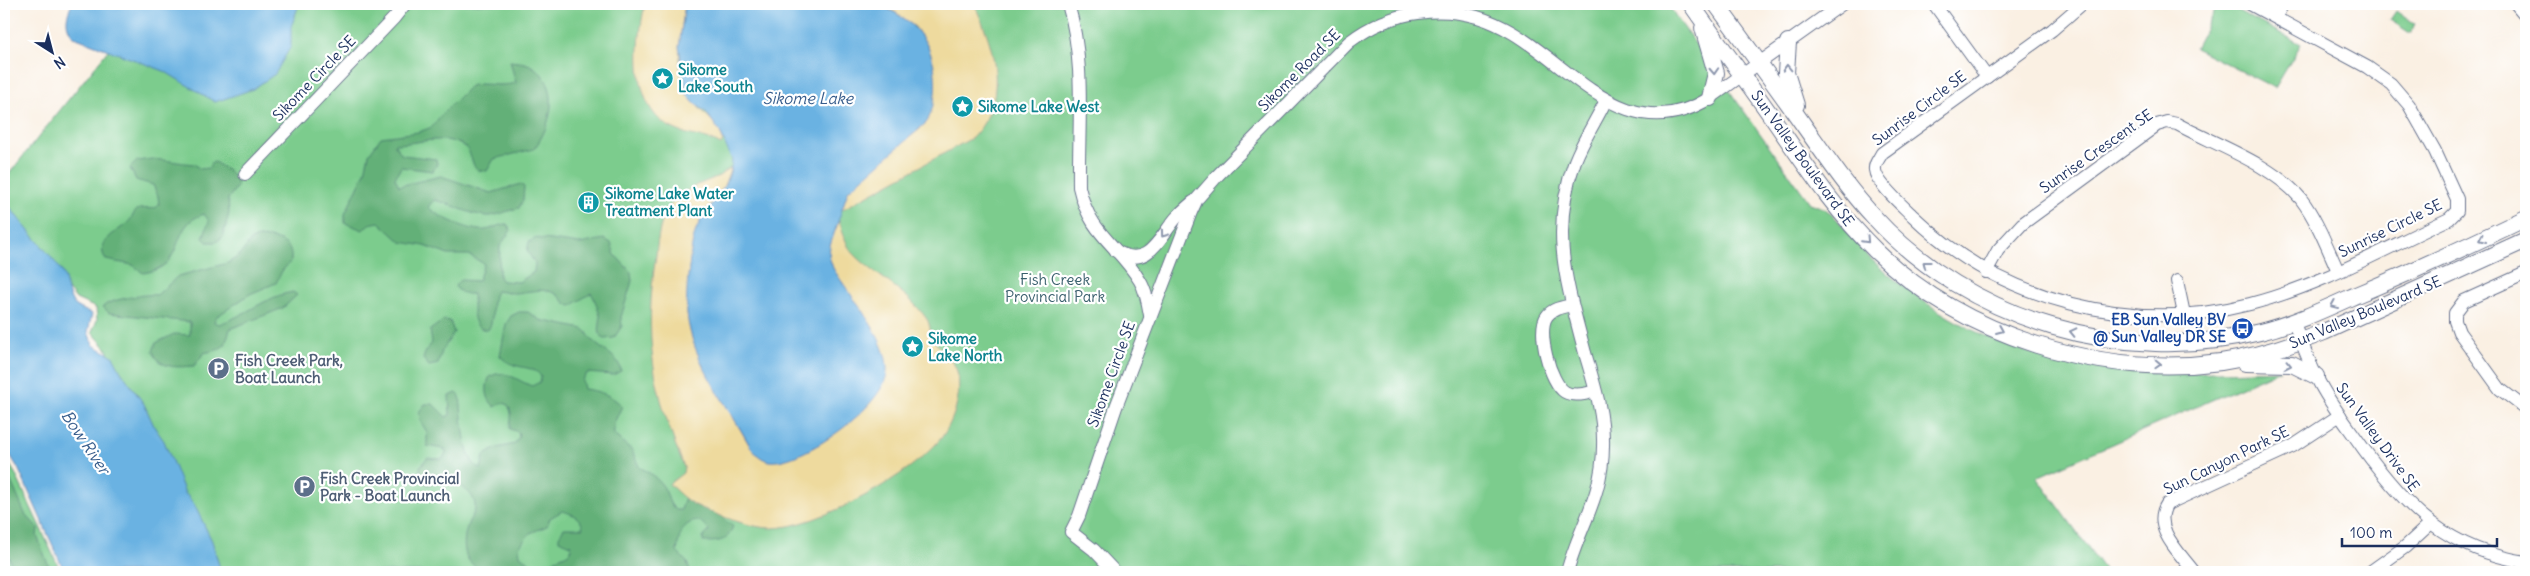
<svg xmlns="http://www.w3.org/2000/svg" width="2530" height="576" font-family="Delius,sans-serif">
<rect width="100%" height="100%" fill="#fff"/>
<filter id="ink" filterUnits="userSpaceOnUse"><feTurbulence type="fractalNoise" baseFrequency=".02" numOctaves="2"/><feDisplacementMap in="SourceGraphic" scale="10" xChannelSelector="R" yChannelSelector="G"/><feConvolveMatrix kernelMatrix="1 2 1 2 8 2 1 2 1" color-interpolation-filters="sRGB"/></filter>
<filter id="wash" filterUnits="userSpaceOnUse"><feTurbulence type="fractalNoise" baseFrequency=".0096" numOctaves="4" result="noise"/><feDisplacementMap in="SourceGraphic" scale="20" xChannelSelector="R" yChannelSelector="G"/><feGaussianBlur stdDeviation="1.12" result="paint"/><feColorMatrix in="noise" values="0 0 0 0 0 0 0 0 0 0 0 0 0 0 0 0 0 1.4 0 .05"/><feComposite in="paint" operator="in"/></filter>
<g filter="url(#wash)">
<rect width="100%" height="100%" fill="#faf0e3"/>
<g fill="#7bcc8d" stroke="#4b7e76">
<path d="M145,4H1667L1810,203C1816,205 1823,207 1828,211C1840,220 1856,243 1868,256C1883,271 1900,284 1918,297C2034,380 2145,375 2280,370L2037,477L2106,572H213L106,348L92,332L97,320L96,308L76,299L19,226L4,197V180Z"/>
<polygon points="2218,4 2225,4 2301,44 2275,88 2195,48"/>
<polygon points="2396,11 2415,25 2410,33 2390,20"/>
<polygon points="4,455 15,473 61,572 4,572"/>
</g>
<g fill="#64b078" stroke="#40706b">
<path d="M510,61C516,62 525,62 530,65C563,83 552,125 534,149L494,159L487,171L478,170L474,166L468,149C448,132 418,144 394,144L402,155L436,159L437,164L433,171L401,167L395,178L399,186L441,176L491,193L521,184L524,187L523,200L519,208C509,210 497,216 488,216C469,215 453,204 434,200L428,207C438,217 471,232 485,230C494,229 498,224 507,224L511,230L500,246L499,277L502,281L519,282L534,272L535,263L527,251L529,242L536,238L580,244L604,239L611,243L615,255L631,272L632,281L621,317L622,326L614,338L604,339C595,332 602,325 600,316C598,310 595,298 591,293L571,306C563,304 561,295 552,292C540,288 529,292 516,293C510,293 503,292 496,291C489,303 496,319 488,330C469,329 474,307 473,294C466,295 458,292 455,286L460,280L478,281L484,264L469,255H448L425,246L401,242L379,222L369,224L363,230L345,223V214L365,172L369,154L381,137L419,132L432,127L441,115L470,86C483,81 498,88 516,83Z"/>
<path d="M152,159C167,160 180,163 194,164L200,169L209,168L211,163L215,162L231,173L238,185L228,199L229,213L223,237L216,242H207L203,238L209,221L204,214C167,225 189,267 143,273L133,265L106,260C93,240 120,232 130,220C133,217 133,213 137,210C145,206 152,212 159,205L158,196L153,185L136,180L130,168L137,161Z"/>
<path d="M258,237C275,238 293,240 291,261L282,271L276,283L250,294L216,317L214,322L219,324C245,316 266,296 293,292L297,295L283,308L230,329L225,345L217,350L204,353L194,366C177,367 160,370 153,351L156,343L174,334L190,335V322L109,313L103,307C106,300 148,293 157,295L178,276L228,263L240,255L251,240Z"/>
<path d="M519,312H528L540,320L583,329C589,332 588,337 593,341C602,351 619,355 621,371L613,375L587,373L582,380L584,389C599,391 612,395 622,406L614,423V435L632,450L639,467C648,471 659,479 664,488C669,496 667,503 676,510H681L685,497L722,512L725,521L733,525C729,542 719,542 703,542V538L709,530L700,521C681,521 679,537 677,552L687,562L690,572H559L551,565L553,561C560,555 573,556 571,545L559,540V536L564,528H583C581,517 571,513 562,511L550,518L547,526L530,533L519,547L520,555L535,567L539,572H514L511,569C502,568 493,572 483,570C461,564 462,541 468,524C470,518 476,512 475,506C475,492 458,486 450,477H446L428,485L421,480L420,467L427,458L442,459L447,452L443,449L427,446V432L420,421L419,412L425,404H433L446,417L450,415L449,396L457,393L460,396C462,412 463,463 481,469L484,455L497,448L515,444L519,437L518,432L510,429C510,418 514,414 507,404L502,403L495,407C486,399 485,389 489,378C502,366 519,382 532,386L540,382L541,377C534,363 515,372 500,356L506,324L511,316Z"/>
<polygon points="444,320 450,321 454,332 442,351 438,364 429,366 423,359 426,350 432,343 430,330"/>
<polygon points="4,465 25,514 38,528 37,536 51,572 13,572 9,557 4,552"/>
</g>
<g fill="#eeda9e" stroke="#84847e">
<path d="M645,4H685C681,31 674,70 689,96C695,107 730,131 721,145C708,137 688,136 674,129C629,109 637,42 645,4Z"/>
<path d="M873,4H974C995,47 1010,99 972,138L841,210L848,191L869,170L920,129L932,58L926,43L915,27L895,12Z"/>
<path d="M731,167L722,191L702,218L696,232L690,263L687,314L691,334L708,373L751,448L874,329C861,312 831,276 829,255C828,243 835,232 839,221C842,229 844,238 848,246C859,265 899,286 916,306C920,310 925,316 928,321C931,329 930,335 935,342C944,353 956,361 958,376C961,397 954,420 942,437C914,474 818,528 771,528C750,528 714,514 695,505C685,500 677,491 669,484L683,473L684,467C653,389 643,340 656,255C658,238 660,216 673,202C685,188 703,183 719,176C723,173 727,170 731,167Z"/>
</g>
<g fill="#6bb2e2" stroke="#4370a0">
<path d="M72,4H299L291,27V46L275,74L253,89L215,102L164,71L74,37C64,25 66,17 72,4Z"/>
<path d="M685,4C732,4 779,4 825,4C840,4 861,0 875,4C905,14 928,34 934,66C937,85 936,104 927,122L848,191L830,246L829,256L833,268C850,296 889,340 887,371C886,405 801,466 769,461C761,459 756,454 751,448C729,406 692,363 687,314C686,301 687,288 688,276C690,261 691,244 696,230C706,205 730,191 732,160L720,132L706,112L693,102L687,94L679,47Z"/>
<path d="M4,198C20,224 43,245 61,270C68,281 66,295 75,305C80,309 87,311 92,314L88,332L93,345L113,356L122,373L144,404L155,428L164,441L185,493L194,504L212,541L221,572H65L62,566L18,468L4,445Z"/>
</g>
</g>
<g filter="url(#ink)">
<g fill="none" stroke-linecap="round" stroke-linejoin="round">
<defs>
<g id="minor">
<path d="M1068,4C1086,63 1078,126 1079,187C1090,236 1118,244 1140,281C1146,291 1148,303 1150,315"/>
<polyline points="1934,4 1987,77"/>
<path d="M2082,4L2052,30L1882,153C1879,159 1874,164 1875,170C1876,183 1904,207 1913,216C2001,302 2133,334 2250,304C2320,286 2384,249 2449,219L2457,211V199L2435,151L2409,105L2391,84L2367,67L2250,4"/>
<polyline points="2516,4 2526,16"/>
<polyline points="2276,16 2283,4"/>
<polyline points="245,174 394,18 405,4"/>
<path d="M1116,251C1148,270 1159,238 1176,218C1181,212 1187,207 1193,202"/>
<path d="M1986,272L1998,250L2022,224L2157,125L2167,122L2177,124C2216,145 2272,164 2301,199C2317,220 2327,247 2338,271"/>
<polyline points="2526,273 2464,301 2455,313 2455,321 2459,332 2500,389 2526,409"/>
<polyline points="2177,281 2184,314"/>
<path d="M1572,305C1563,307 1553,308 1547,316C1536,330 1550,383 1565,392C1574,397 1586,394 1595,391"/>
<path d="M2293,321C2301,340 2308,360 2317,378C2329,403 2347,425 2363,448C2407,509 2448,550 2526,562"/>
<path d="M1115,572L1094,550L1071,532L1079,516L1116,407L1191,212L1197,199L1218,175L1349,42C1370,26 1393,16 1418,13C1452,8 1485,16 1513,33C1576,71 1629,148 1710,98L1842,4"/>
<path d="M1567,572C1579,527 1603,496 1603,446C1604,414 1594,384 1585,353C1567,284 1549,232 1575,161C1583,140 1596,121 1606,100"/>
<path d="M2194,572C2181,554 2151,528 2167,504L2293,446L2340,415"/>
<polyline points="2370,572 2405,547 2431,523"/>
</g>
<g id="major">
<path d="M1691,4C1718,43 1747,81 1774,120C1806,166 1836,212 1876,251C1964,337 2101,378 2221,362C2256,357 2292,345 2324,332L2526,240"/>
<path d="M1716,4C1746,45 1776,86 1805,127C1827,158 1848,189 1874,217C1969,321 2124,366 2260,332C2293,324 2325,309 2356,295C2414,271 2470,245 2526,218"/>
<polyline points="1703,28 1716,73 1710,98"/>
<polyline points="1788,42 1786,73 1796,105"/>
<polyline points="2245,363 2292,364 2316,376"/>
</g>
</defs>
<use href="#minor" stroke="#69738d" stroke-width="14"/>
<use href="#major" stroke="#69738d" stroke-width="18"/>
<use href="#minor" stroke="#fff" stroke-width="12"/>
<use href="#major" stroke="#fff" stroke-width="16"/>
</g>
<defs><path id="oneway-chevron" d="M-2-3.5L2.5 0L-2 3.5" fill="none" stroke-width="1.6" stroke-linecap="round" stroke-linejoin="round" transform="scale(1.25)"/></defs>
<g stroke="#8d97ae">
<use href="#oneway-chevron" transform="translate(1787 68) rotate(-92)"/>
<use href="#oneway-chevron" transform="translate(1714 71) rotate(87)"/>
<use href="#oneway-chevron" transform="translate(1164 234) rotate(126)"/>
<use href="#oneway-chevron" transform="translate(2482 239) rotate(155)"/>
<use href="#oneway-chevron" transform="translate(1866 240) rotate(47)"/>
<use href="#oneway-chevron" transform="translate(1926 264) rotate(-143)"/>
<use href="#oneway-chevron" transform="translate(2334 305) rotate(157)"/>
<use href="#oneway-chevron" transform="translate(2000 330) rotate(23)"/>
<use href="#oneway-chevron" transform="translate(2073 332) rotate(-167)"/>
<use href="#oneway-chevron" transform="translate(2158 364) rotate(2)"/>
<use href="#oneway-chevron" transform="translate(2288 365) rotate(12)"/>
</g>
</g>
<defs>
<symbol id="sight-disc" viewBox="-11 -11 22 22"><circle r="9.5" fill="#0f9aa8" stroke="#fff"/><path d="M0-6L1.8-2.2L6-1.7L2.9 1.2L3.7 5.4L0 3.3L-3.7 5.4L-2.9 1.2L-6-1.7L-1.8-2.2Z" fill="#fff"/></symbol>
<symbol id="building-disc" viewBox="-11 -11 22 22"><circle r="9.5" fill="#0f9aa8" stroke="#fff"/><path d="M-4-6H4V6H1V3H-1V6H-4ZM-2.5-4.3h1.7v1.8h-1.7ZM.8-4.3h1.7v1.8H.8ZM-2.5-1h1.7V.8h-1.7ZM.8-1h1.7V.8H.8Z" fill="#fff"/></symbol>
<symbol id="bus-disc" viewBox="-11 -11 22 22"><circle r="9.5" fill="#1a4fb4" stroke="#fff"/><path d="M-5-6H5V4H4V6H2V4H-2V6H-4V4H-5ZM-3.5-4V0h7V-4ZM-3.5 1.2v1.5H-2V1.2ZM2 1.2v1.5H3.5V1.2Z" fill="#fff"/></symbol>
<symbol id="parking-disc" viewBox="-11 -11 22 22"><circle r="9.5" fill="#5c6f8a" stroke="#fff"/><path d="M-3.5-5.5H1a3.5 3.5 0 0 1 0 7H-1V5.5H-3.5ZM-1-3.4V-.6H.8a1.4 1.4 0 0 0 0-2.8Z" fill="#fff"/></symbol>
</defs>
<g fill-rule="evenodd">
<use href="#sight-disc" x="650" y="66" width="25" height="25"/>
<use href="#sight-disc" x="950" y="94" width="25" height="25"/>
<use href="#building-disc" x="576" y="190" width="25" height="25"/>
<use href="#bus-disc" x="2230" y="316" width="25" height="25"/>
<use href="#sight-disc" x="900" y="334" width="25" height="25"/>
<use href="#parking-disc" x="206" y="356" width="25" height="25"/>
<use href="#parking-disc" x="292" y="474" width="25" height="25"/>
</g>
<g text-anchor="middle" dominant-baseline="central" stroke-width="4.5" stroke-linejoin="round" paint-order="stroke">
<g font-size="15" font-weight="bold" fill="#0d838f" stroke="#fff" text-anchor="start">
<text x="678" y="69">Sikome<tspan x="678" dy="17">Lake South</tspan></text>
<text x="978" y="106">Sikome Lake West</text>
<text x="605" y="193">Sikome Lake Water<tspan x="605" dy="17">Treatment Plant</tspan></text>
<text x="928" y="338">Sikome<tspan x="928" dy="17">Lake North</tspan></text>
</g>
<g font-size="15" fill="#1b2f5e" stroke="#fff">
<text transform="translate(1299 70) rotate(-45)">Sikome Road SE</text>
<text transform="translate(314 78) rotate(-46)">Sikome Circle SE</text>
<text transform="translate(1919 108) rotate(-37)">Sunrise Circle SE</text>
<text transform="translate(2096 151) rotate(-35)">Sunrise Crescent SE</text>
<text transform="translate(1803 158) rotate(54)">Sun Valley Boulevard SE</text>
<text transform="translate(2390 228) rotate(-26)">Sunrise Circle SE</text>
<text transform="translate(2365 312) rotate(-23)">Sun Valley Boulevard SE</text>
<text transform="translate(1111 374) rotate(-70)">Sikome Circle SE</text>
<text transform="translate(2378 437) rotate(54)">Sun Valley Drive SE</text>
<text transform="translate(2226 460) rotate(-26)">Sun Canyon Park SE</text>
</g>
<g font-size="15" fill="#385e6c" stroke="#fff">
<text x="1055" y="279">Fish Creek<tspan x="1055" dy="17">Provincial Park</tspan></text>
</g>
<g font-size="15" font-weight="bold" fill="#164399" stroke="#fff" text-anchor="end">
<text x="2226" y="319">EB Sun Valley BV<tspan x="2226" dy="17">@ Sun Valley DR SE</tspan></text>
</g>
<g font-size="15" font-weight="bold" fill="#4e5e75" stroke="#fff" text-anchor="start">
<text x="235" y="360">Fish Creek Park,<tspan x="235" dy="17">Boat Launch</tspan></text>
<text x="320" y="478">Fish Creek Provincial<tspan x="320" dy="17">Park - Boat Launch</tspan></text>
</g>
<g font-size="16" font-style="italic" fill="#375d8c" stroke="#fff">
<text x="808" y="98">Sikome Lake</text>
<text transform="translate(86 442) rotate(56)">Bow River</text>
</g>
</g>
<rect width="2530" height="576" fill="none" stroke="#fff" stroke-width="20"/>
<g transform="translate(52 52) rotate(144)" stroke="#ffffff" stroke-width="4" paint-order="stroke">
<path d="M0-4L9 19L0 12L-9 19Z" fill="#1b2f5e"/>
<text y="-8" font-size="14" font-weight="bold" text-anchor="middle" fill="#1b2f5e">N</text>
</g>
<path d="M2342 538v8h155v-8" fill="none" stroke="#1b2f5e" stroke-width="2.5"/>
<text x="2350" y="538" font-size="15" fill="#1b2f5e" stroke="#ffffff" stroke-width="4" paint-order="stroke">100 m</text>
</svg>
